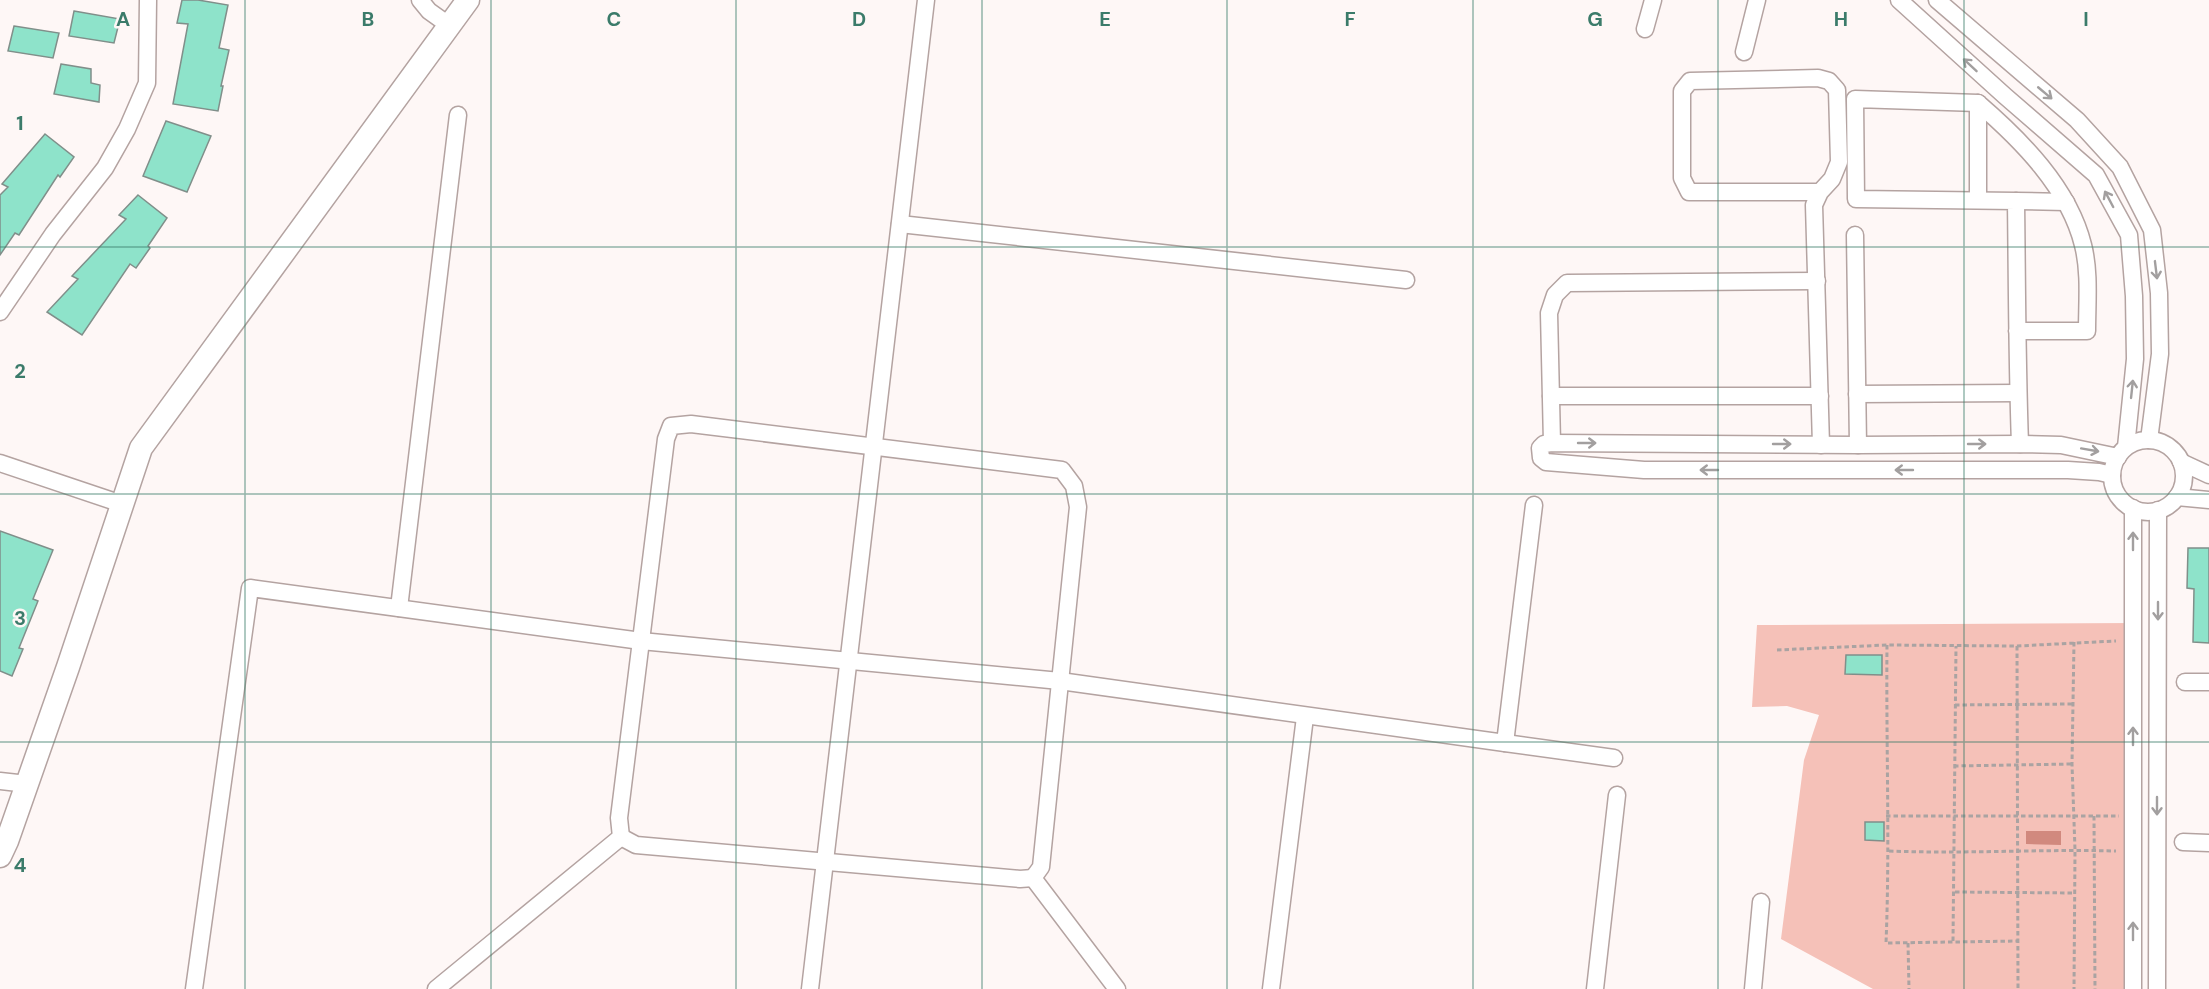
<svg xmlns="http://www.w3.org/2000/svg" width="2209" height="989" font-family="'DM Sans',sans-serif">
<rect width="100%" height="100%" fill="#fef7f6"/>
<polygon fill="#f5c1b8" points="2136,623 2131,989 1873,989 1781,939 1804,760 1819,715 1787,706 1752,707 1757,625"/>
<polygon fill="#d1897e" points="2026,831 2061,831 2061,845 2026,844"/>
<g fill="#8ee3ca" stroke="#808f8a" stroke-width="1.5">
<polygon points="182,0 198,0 228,5 219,48 229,50 221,86 223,86 218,111 173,104 188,24 177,23"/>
<polygon points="74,11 120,19 114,43 69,36"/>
<polygon points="14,26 59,33 53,58 8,51"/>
<polygon points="61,64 91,69 91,83 100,85 99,102 54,94"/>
<polygon points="166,121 211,136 187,192 143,176"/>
<polygon points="45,134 74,157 60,177 58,175 19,235 15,233 0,255 0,195 8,187 2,184"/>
<polygon points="138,195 167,218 148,246 150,248 136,268 130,264 82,335 47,312 78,279 72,276 126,219 119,215"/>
<polygon points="0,531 53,550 33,599 38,601 19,648 23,649 12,676 0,671"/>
<polygon points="2188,548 2209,548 2209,643 2193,642 2194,589 2187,588"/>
<polygon points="1846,655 1882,655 1882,675 1845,674"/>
<polygon points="1865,822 1884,822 1884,841 1865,840"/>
</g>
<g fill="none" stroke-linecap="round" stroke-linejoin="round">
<defs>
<g id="street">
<polyline points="420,0 429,11 450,26"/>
<polyline points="1899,0 2005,96 2096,175 2129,235 2134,296 2135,359 2126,447"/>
<polyline points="1937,0 2077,120 2120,167 2152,230 2159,293 2160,354 2149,440"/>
<polyline points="1645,29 1653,0"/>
<polyline points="1744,52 1757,0"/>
<polyline points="1820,192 1689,192 1682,178 1682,91 1690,81 1818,78 1829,81 1837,90 1839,162 1832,179 1820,192 1814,205 1821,445"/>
<polyline points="1978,200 1978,103"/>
<polyline points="2016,201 2066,202"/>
<polyline points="900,224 1406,280"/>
<polyline points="1855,235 1858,445"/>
<polyline points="0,312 53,234 105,168 127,129 147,83 148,0"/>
<path d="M2017,331H2087C2087,303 2090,272 2083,245C2069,188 2021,140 1978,103L1855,99L1856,199L2016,201C2017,282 2017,363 2020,444"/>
<polyline points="1857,394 2018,393"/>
<polyline points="1551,396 1820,396"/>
<circle cx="2148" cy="476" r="36"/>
<polyline points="1552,443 1549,313 1555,295 1567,283 1817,281"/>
<polyline points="2181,462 2209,475"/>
<polyline points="0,463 122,504"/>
<polyline points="2112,475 2099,472 2068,470 1644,470 1546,462 1541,458 1540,448 1544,444 1552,443 1858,445 2020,444 2061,445 2118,457"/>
<polyline points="2177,497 2209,500"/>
<polyline points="2133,508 2133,989"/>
<polyline points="399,608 458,115"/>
<polyline points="2185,682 2209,682"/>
<polyline points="1505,743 1614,758"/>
<polyline points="0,781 27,784"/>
<polyline points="621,837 636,845 1020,879 1033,878"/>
<polyline points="2183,842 2209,843"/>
<polyline points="194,989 250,588 641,641 1060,681 1505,743 1534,505"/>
<polyline points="436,989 621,837 619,818 666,439 671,426 691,424 1062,470 1074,486 1078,507 1041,867 1033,878 1117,989"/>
<polyline points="810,989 926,0"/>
<polyline points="1271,989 1305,717"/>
<polyline points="1595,989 1617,795"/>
<polyline points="1753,989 1761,902"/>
<polyline points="2157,989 2158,510"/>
</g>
<polyline id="secondary" points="0,856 7,841 68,667 141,448 468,0"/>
</defs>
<use href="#street" stroke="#b4a3a1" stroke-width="19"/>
<use href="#secondary" stroke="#b4a3a1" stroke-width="25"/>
<g stroke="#aaa3a2" stroke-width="3" stroke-dasharray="4.5 3" stroke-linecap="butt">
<polyline points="2074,642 2072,764 2075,850 2074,989"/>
<path d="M1887,645C1886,745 1890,844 1886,943L2018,941"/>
<polyline points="2017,646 2018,989"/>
<polyline points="1777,650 1887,645 2017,646 2116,641"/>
<polyline points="1955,705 2074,704"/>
<polyline points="1954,766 2072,764"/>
<polyline points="1886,816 2119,816"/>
<polyline points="2094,816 2095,989"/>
<path d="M1889,851C1965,854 2041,849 2116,851"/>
<polyline points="1955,892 2075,893"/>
<polyline points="1953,941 1956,646"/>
<polyline points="1908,943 1909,989"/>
</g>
<use href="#street" stroke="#fff" stroke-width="16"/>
<use href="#secondary" stroke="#fff" stroke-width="22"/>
</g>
<defs><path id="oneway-shaft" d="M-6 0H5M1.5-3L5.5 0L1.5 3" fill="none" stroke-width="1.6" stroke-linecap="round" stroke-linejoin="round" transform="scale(1.5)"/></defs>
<g stroke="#a29f9f">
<use href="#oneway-shaft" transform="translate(1970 65) rotate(-137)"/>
<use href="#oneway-shaft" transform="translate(2045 93) rotate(40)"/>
<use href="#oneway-shaft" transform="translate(2109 199) rotate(-118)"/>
<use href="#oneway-shaft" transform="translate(2156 270) rotate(83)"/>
<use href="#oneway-shaft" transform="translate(2132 389) rotate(-84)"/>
<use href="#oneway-shaft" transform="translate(1587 443)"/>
<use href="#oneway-shaft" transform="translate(1782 444)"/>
<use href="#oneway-shaft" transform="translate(1977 444)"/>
<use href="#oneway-shaft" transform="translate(2090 450) rotate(10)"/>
<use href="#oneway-shaft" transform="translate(1709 470) rotate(180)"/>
<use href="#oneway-shaft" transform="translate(1904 470) rotate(180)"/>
<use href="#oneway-shaft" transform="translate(2133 541) rotate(-90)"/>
<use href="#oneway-shaft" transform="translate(2158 611) rotate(90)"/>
<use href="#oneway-shaft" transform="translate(2133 736) rotate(-90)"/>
<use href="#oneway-shaft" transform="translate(2157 806) rotate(90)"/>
<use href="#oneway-shaft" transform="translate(2133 931) rotate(-90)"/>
</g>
<path fill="none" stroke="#3b7b6a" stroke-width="1.5" stroke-opacity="0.55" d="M245,0V989M491,0V989M736,0V989M982,0V989M1227,0V989M1473,0V989M1718,0V989M1964,0V989M0,247H2209M0,494H2209M0,742H2209"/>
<g font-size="20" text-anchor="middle" font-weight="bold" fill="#3b7b6a" stroke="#fef7f6" stroke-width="5" stroke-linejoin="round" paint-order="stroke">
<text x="123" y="26">A</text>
<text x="368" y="26">B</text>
<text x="614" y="26">C</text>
<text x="859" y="26">D</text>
<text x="1105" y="26">E</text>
<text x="1350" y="26">F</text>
<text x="1595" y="26">G</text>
<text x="1841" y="26">H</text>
<text x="2086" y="26">I</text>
<text x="20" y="130">1</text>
<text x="20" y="378">2</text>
<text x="20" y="625">3</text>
<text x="20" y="872">4</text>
</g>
</svg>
